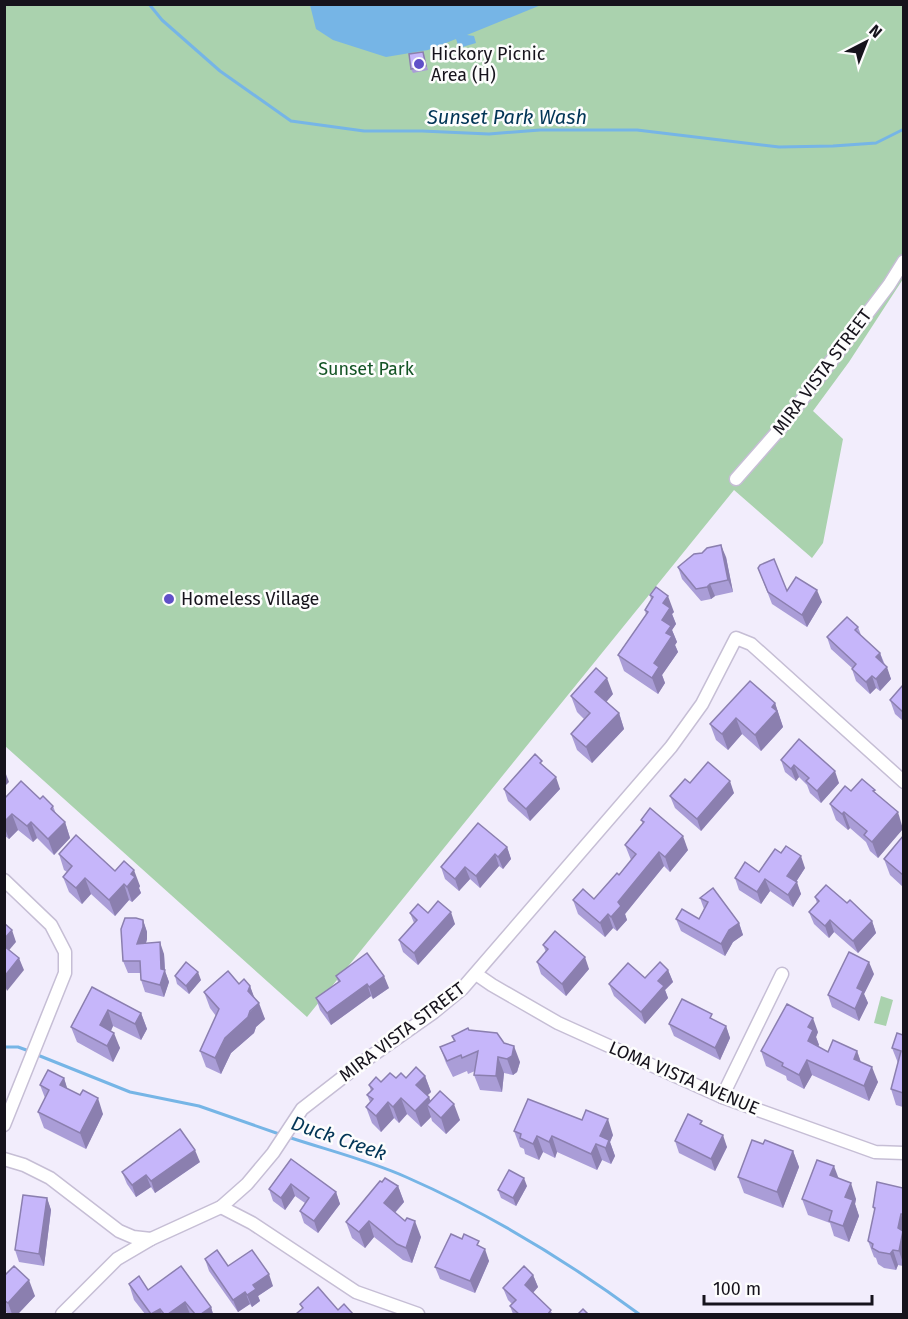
<svg xmlns="http://www.w3.org/2000/svg" width="908" height="1319" font-family="'Fira Sans',sans-serif">
<rect width="100%" height="100%" fill="#f2edfc"/>
<g fill="#aad2ae">
<polygon points="5,5 903,5 903,279 849,362 813,411 843,439 823,543 812,558 734,490 307,1017 5,746"/>
<polygon points="881,996 893,1000 886,1026 874,1023"/>
</g>
<polygon fill="#76b5e6" points="310,5 310,4 541,5 467,35 474,36 476,43 459,48 456,39 428,50 386,57 333,40 316,29"/>
<g fill="none" stroke-linecap="round" stroke-linejoin="round">
<g stroke="#76b5e6" stroke-width="3">
<polyline points="149,4 162,20 220,71 291,121 364,131 422,131 489,134 540,130 637,130 779,147 833,146 876,143 904,129"/>
<polyline points="4,1047 18,1047 29,1051"/>
<polyline points="35,1054 130,1092 199,1106 282,1135"/>
<path d="M288,1137C327,1150 368,1160 406,1177C488,1213 567,1261 639,1314"/>
</g>
<defs>
<g id="street">
<polyline points="736,479 779,430 889,285 904,261"/>
<polyline points="4,880 51,925 65,952 65,973 4,1125"/>
<polyline points="476,974 492,985 558,1023 722,1097 875,1152 904,1153"/>
<polyline points="722,1097 782,974"/>
<polyline points="4,1159 24,1165 50,1178 119,1231 133,1237 151,1239"/>
<polyline points="221,1207 252,1223 356,1292 418,1314"/>
<polyline points="62,1314 117,1259 151,1239 221,1207 247,1184 273,1153 302,1109 360,1064 434,1012 462,989 671,747 702,704 736,638 751,644 904,782"/>
</g>
</defs>
<use href="#street" stroke="#c6bed5" stroke-width="15"/>
<use href="#street" stroke="#fff" stroke-width="12"/>
</g>
<g fill="#aa9dd7">
<polygon points="423,52 428,70 413,73 411,69"/>
<polygon points="726,557 733,592 715,596 711,599 701,601 682,579 678,567"/>
<polygon points="758,568 787,591 822,602 807,627 772,604"/>
<polygon points="650,595 674,612 672,614 676,624 672,630 677,642 675,645 678,652 662,675 665,683 658,694 624,671 618,655 646,615 645,610 651,600"/>
<polygon points="858,627 861,635 880,653 891,679 880,691 876,688 870,694 856,681 852,669 852,668 831,649 827,637"/>
<polygon points="903,685 903,721 895,714 890,700"/>
<polygon points="613,694 606,702 619,713 624,729 592,763 577,750 571,734 584,719 577,712 571,696"/>
<polygon points="775,703 783,727 761,751 742,734 728,750 716,740 710,724"/>
<polygon points="781,760 839,783 821,803 810,793 807,785 799,777 796,781 785,772"/>
<polygon points="544,767 560,789 530,821 508,801 504,789"/>
<polygon points="690,783 734,793 701,831 675,808 670,796"/>
<polygon points="851,791 876,794 903,828 878,858 870,851 866,842 850,828 848,830 836,820 830,804"/>
<polygon points="4,799 40,799 53,806 56,814 65,822 70,838 54,855 37,838 33,842 18,830 9,839 4,835"/>
<polygon points="641,820 688,850 670,872 664,866 625,914 627,920 617,931 613,928 605,937 578,914 573,900 594,899 619,875 631,860 625,845 643,824"/>
<polygon points="903,836 903,887 890,875 884,859"/>
<polygon points="507,847 511,859 503,869 499,866 480,888 470,879 459,891 445,879 441,867"/>
<polygon points="59,854 115,871 140,886 139,888 141,893 132,902 129,900 115,916 91,894 82,904 69,892 63,877 67,872 64,870"/>
<polygon points="805,868 796,882 801,894 793,907 770,891 761,904 739,890 735,878 759,872"/>
<polygon points="713,888 739,923 743,935 733,942 725,956 681,931 676,919 699,919 704,909 700,898"/>
<polygon points="815,897 847,903 872,921 876,933 858,953 834,932 829,938 814,924 809,912 817,903"/>
<polygon points="410,913 428,913 455,924 418,965 403,952 399,940 414,923"/>
<polygon points="143,920 147,932 147,939 146,943 164,954 165,971 169,982 164,997 145,992 141,980 141,973 128,973 123,961"/>
<polygon points="543,945 589,969 566,996 541,974 537,962 546,952"/>
<polygon points="668,970 673,982 665,990 668,998 645,1024 614,996 609,984 645,978"/>
<polygon points="874,974 864,994 868,1003 859,1021 832,1007 828,995"/>
<polygon points="175,976 201,980 189,994 177,984"/>
<polygon points="336,976 389,988 373,999 371,996 331,1025 320,1010 316,998 338,982"/>
<polygon points="239,984 250,986 254,998 265,1019 256,1027 254,1033 231,1053 221,1074 206,1067 200,1051 216,1016 210,1008 204,992"/>
<polygon points="92,987 141,1013 147,1029 141,1040 113,1026 111,1031 120,1048 113,1062 77,1042 71,1027"/>
<polygon points="669,1024 726,1026 730,1038 720,1060 674,1036"/>
<polygon points="469,1030 520,1062 517,1072 513,1075 504,1073 502,1092 480,1090 474,1075 475,1071 468,1074 467,1071 453,1077 446,1063 440,1047 454,1041 452,1036"/>
<polygon points="818,1032 816,1037 819,1045 818,1046 828,1052 857,1051 861,1062 878,1082 869,1101 812,1075 804,1089 787,1080 786,1076 766,1066 761,1051"/>
<polygon points="903,1035 903,1107 896,1105 891,1089 898,1063 892,1048"/>
<polygon points="425,1076 431,1092 427,1095 431,1101 460,1120 446,1134 432,1121 431,1117 421,1127 407,1114 399,1123 394,1118 381,1132 372,1123 366,1107 370,1102 367,1095 371,1091 369,1085 396,1078 406,1078"/>
<polygon points="64,1078 67,1089 103,1114 86,1149 44,1128 38,1112 45,1098 40,1085"/>
<polygon points="703,1125 727,1147 715,1171 679,1153 675,1141"/>
<polygon points="514,1131 613,1135 610,1142 615,1156 611,1164 602,1160 597,1170 557,1152 555,1158 543,1152 539,1160 525,1154 524,1149 520,1147"/>
<polygon points="763,1144 793,1151 799,1167 783,1208 744,1193 738,1177"/>
<polygon points="291,1159 336,1192 340,1204 318,1233 304,1223 300,1211 305,1203 295,1196 285,1210 273,1201 269,1189"/>
<polygon points="200,1162 155,1193 151,1187 136,1197 127,1184 122,1172"/>
<polygon points="838,1178 856,1199 855,1204 859,1216 849,1242 834,1236 830,1223 808,1215 802,1199"/>
<polygon points="382,1182 398,1186 404,1202 395,1213 421,1237 412,1263 403,1260 374,1237 365,1248 352,1238 346,1222"/>
<polygon points="527,1186 516,1206 501,1198 498,1190"/>
<polygon points="903,1188 903,1266 898,1265 896,1270 884,1268 878,1264 876,1258 874,1257 868,1241 875,1212 873,1207"/>
<polygon points="47,1198 51,1210 44,1266 19,1262 15,1250"/>
<polygon points="462,1239 481,1247 489,1261 475,1293 440,1279 435,1267"/>
<polygon points="205,1259 228,1266 273,1286 258,1296 260,1301 252,1307 250,1304 238,1312 209,1271"/>
<polygon points="4,1273 35,1296 18,1314 9,1314 4,1311"/>
<polygon points="533,1275 538,1287 533,1293 553,1314 513,1314 510,1306 512,1304 508,1300 503,1288"/>
<polygon points="129,1284 211,1307 213,1314 145,1314 134,1300"/>
</g>
<g fill="#8b7faf">
<polygon points="721,545 726,557 733,592 728,580"/>
<polygon points="710,584 715,596 711,599 707,587"/>
<polygon points="817,590 822,602 807,627 802,615"/>
<polygon points="668,596 674,612 672,614 676,624 672,630 677,642 675,645 678,652 662,675 665,683 658,694 652,678 654,663 662,620 663,603"/>
<polygon points="880,653 884,665 876,657"/>
<polygon points="887,667 891,679 880,691 876,679"/>
<polygon points="872,676 876,688 870,694 866,682"/>
<polygon points="607,678 613,694 601,708 595,692"/>
<polygon points="775,703 783,727 761,751 755,735 772,707"/>
<polygon points="619,713 624,729 592,763 586,747"/>
<polygon points="736,718 742,734 728,750 722,734"/>
<polygon points="794,765 799,777 796,781 791,769"/>
<polygon points="4,769 9,782 4,787"/>
<polygon points="835,771 839,783 821,803 817,791"/>
<polygon points="556,777 560,789 530,821 526,809"/>
<polygon points="730,781 734,793 701,831 697,819"/>
<polygon points="844,812 850,828 848,830 842,814"/>
<polygon points="898,812 903,829 878,858 872,842"/>
<polygon points="12,814 18,830 9,839 4,826 4,822"/>
<polygon points="31,822 37,838 33,842 27,826"/>
<polygon points="65,822 70,838 54,855 48,839"/>
<polygon points="683,836 688,850 670,872 665,857"/>
<polygon points="507,847 511,859 503,869 498,857"/>
<polygon points="659,852 664,866 625,914 627,920 617,931 611,917 618,902"/>
<polygon points="495,854 499,866 480,888 476,876"/>
<polygon points="801,856 805,868 792,888 787,876"/>
<polygon points="465,867 470,879 459,891 455,879"/>
<polygon points="134,870 140,886 139,888 141,893 132,902 127,887 131,874"/>
<polygon points="85,878 91,894 82,904 76,888"/>
<polygon points="765,879 770,891 761,904 757,892"/>
<polygon points="797,882 801,894 793,907 788,895"/>
<polygon points="124,884 129,900 115,916 109,900"/>
<polygon points="451,912 455,924 418,965 414,953"/>
<polygon points="608,914 613,928 605,937 600,923"/>
<polygon points="143,920 147,932 147,939 142,956 137,944"/>
<polygon points="830,920 834,932 829,938 825,926"/>
<polygon points="872,921 876,933 858,953 853,941"/>
<polygon points="739,923 743,935 733,942 725,956 721,944 729,930"/>
<polygon points="12,930 16,942 5,955 4,952 4,939"/>
<polygon points="160,942 164,954 165,971 169,982 164,997 160,985 161,969"/>
<polygon points="585,957 589,969 566,996 562,984"/>
<polygon points="19,958 24,970 7,991 4,983 4,977"/>
<polygon points="869,962 874,974 864,994 868,1003 859,1021 855,1009 857,988"/>
<polygon points="668,970 673,982 665,990 668,998 645,1024 641,1012 658,981"/>
<polygon points="198,972 201,980 189,994 186,986"/>
<polygon points="384,976 389,988 373,999 369,987"/>
<polygon points="367,984 371,996 331,1025 327,1013"/>
<polygon points="250,986 256,1002 248,991"/>
<polygon points="259,1003 265,1019 256,1027 254,1033 231,1053 221,1074 215,1058 225,1038"/>
<polygon points="108,1010 113,1026 106,1041 100,1025"/>
<polygon points="141,1013 147,1029 141,1040 135,1024"/>
<polygon points="813,1018 818,1032 816,1037 819,1045 813,1055 808,1041 808,1027"/>
<polygon points="726,1026 730,1038 720,1060 715,1048"/>
<polygon points="114,1033 120,1048 113,1062 107,1046"/>
<polygon points="514,1046 520,1062 517,1072 513,1075 507,1059"/>
<polygon points="857,1051 862,1066 854,1059"/>
<polygon points="498,1057 504,1073 502,1092 496,1076"/>
<polygon points="807,1060 812,1075 804,1089 799,1075"/>
<polygon points="872,1067 878,1082 869,1101 864,1086"/>
<polygon points="425,1076 431,1092 422,1101 416,1085"/>
<polygon points="64,1078 69,1094 60,1085"/>
<polygon points="429,1097 435,1113 427,1105 431,1117 421,1127 415,1111"/>
<polygon points="98,1098 103,1114 86,1149 80,1133"/>
<polygon points="401,1098 407,1114 399,1123 393,1107"/>
<polygon points="388,1102 394,1118 381,1132 376,1116"/>
<polygon points="454,1104 460,1120 446,1134 441,1118"/>
<polygon points="608,1119 613,1135 610,1142 615,1156 611,1164 600,1136"/>
<polygon points="723,1135 727,1147 715,1171 711,1159"/>
<polygon points="537,1136 543,1152 539,1160 533,1144"/>
<polygon points="552,1136 557,1152 555,1158 549,1142"/>
<polygon points="596,1144 602,1160 597,1170 591,1154"/>
<polygon points="195,1150 200,1162 155,1193 151,1181"/>
<polygon points="793,1151 799,1167 783,1208 777,1192"/>
<polygon points="834,1166 840,1182 830,1175"/>
<polygon points="146,1175 151,1187 136,1197 132,1185"/>
<polygon points="524,1178 527,1186 516,1206 513,1198"/>
<polygon points="851,1183 856,1199 855,1204 859,1216 849,1242 843,1226 845,1197"/>
<polygon points="291,1184 295,1196 285,1210 281,1198"/>
<polygon points="398,1186 404,1202 389,1219 384,1203"/>
<polygon points="336,1192 340,1204 318,1233 314,1221"/>
<polygon points="47,1198 51,1210 44,1266 39,1254"/>
<polygon points="901,1214 903,1221 903,1263 899,1251 898,1228"/>
<polygon points="369,1221 374,1237 365,1248 359,1232"/>
<polygon points="415,1221 421,1237 412,1263 406,1248"/>
<polygon points="485,1249 489,1261 475,1293 470,1281"/>
<polygon points="893,1250 898,1265 896,1270 890,1254"/>
<polygon points="269,1274 273,1286 258,1296 260,1301 252,1307 247,1295 253,1285"/>
<polygon points="533,1275 538,1287 529,1297 525,1285"/>
<polygon points="29,1280 35,1296 18,1314 12,1314 8,1303"/>
<polygon points="245,1292 250,1304 238,1312 233,1300"/>
<polygon points="185,1302 190,1314 168,1314"/>
<polygon points="211,1307 213,1314 201,1314"/>
<polygon points="160,1309 162,1314 152,1314"/>
</g>
<g fill="#c6b6fa" stroke="#8b7faf" stroke-width="1.5">
<polygon points="423,52 426,66 411,69 409,54"/>
<polygon points="721,545 728,580 710,584 707,587 696,589 678,567 694,554 702,553 707,548"/>
<polygon points="774,559 787,591 796,577 817,590 802,615 768,592 758,568 760,565"/>
<polygon points="656,587 668,596 663,603 670,608 662,620 671,626 666,633 672,636 654,663 659,667 652,678 618,655 648,612 645,610 653,597 650,595"/>
<polygon points="847,617 858,627 855,630 880,653 876,657 887,667 876,679 872,676 866,682 852,669 856,664 827,637"/>
<polygon points="596,668 607,678 595,692 619,713 586,747 571,734 590,713 571,696"/>
<polygon points="750,681 775,703 772,707 777,711 755,735 736,718 722,734 710,724"/>
<polygon points="903,685 903,712 890,700"/>
<polygon points="799,739 835,771 817,791 806,781 809,778 794,765 791,769 781,760"/>
<polygon points="535,754 542,761 540,763 556,777 526,809 504,789"/>
<polygon points="708,762 730,781 697,819 670,796 685,779 690,783"/>
<polygon points="862,779 875,790 873,791 898,812 872,842 864,835 867,831 844,812 842,814 830,804 845,786 851,791"/>
<polygon points="21,781 40,799 43,796 53,806 51,809 65,822 48,839 31,822 27,826 12,814 4,822 4,799"/>
<polygon points="650,808 683,836 665,857 659,852 618,902 621,906 611,917 608,914 600,923 573,900 583,889 594,899 617,873 619,875 636,854 625,845 644,822 641,820"/>
<polygon points="478,823 507,847 498,857 495,854 476,876 465,867 455,879 441,867"/>
<polygon points="76,835 115,871 124,861 134,870 131,874 135,877 127,887 124,884 109,900 85,878 76,888 63,877 72,866 59,854"/>
<polygon points="903,836 903,875 884,859"/>
<polygon points="786,846 801,856 787,876 797,882 788,895 765,879 757,892 735,878 745,862 759,872 775,849 781,853"/>
<polygon points="826,885 847,903 850,900 872,921 853,941 830,920 825,926 809,912 819,901 815,897"/>
<polygon points="713,888 739,923 729,930 721,944 676,919 682,909 699,919 708,902 700,898"/>
<polygon points="438,901 451,912 414,953 399,940 417,920 410,913 418,904 428,913"/>
<polygon points="125,918 136,918 143,920 143,927 137,944 160,942 161,969 165,970 160,985 141,980 140,961 123,961 121,929"/>
<polygon points="4,923 12,930 4,939"/>
<polygon points="555,931 585,957 562,984 537,962 548,949 543,945"/>
<polygon points="4,946 19,958 4,977"/>
<polygon points="849,952 869,962 857,988 863,991 855,1009 828,995"/>
<polygon points="367,953 384,976 369,987 367,984 327,1013 316,998 340,981 336,976"/>
<polygon points="186,962 198,972 186,986 175,976"/>
<polygon points="660,962 668,970 658,981 664,986 641,1012 609,984 628,963 645,978"/>
<polygon points="228,971 239,984 244,979 250,986 248,991 259,1003 250,1011 248,1017 225,1038 215,1058 200,1051 219,1009 204,992"/>
<polygon points="92,987 141,1013 135,1024 108,1010 100,1025 114,1033 107,1046 71,1027"/>
<polygon points="682,999 712,1014 710,1018 726,1026 715,1048 669,1024"/>
<polygon points="787,1004 813,1018 808,1027 813,1030 808,1041 828,1052 833,1040 857,1051 854,1059 872,1067 864,1086 807,1060 799,1075 782,1066 783,1063 761,1051"/>
<polygon points="468,1028 469,1030 497,1033 504,1043 514,1046 512,1056 507,1059 498,1057 496,1076 474,1075 478,1051 462,1058 461,1055 447,1061 440,1047 455,1041 452,1036"/>
<polygon points="897,1033 903,1035 903,1093 891,1089 901,1051 892,1048"/>
<polygon points="416,1067 425,1076 416,1085 429,1097 415,1111 401,1098 393,1107 388,1102 376,1116 366,1107 373,1099 367,1095 373,1089 369,1085 376,1077 381,1082 390,1073 396,1078 401,1073 406,1078"/>
<polygon points="48,1070 64,1078 60,1085 80,1095 83,1090 98,1098 80,1133 38,1112 49,1090 40,1085"/>
<polygon points="440,1091 454,1104 441,1118 427,1105"/>
<polygon points="528,1099 582,1120 586,1110 608,1119 600,1136 609,1140 606,1148 596,1144 591,1154 552,1136 549,1142 537,1136 533,1144 520,1138 521,1134 514,1131"/>
<polygon points="688,1114 702,1121 700,1124 723,1135 711,1159 675,1141"/>
<polygon points="180,1129 195,1150 151,1181 146,1175 132,1185 122,1172"/>
<polygon points="752,1140 763,1144 765,1140 793,1151 777,1192 738,1177"/>
<polygon points="291,1159 336,1192 314,1221 300,1211 309,1198 291,1184 281,1198 269,1189"/>
<polygon points="817,1160 834,1166 830,1175 851,1183 845,1197 853,1200 843,1226 829,1221 832,1211 802,1199"/>
<polygon points="509,1170 524,1178 513,1198 498,1190"/>
<polygon points="385,1178 398,1186 384,1203 405,1221 407,1218 415,1221 406,1248 397,1244 369,1221 359,1232 346,1222 380,1181 382,1182"/>
<polygon points="877,1182 903,1188 903,1214 901,1214 898,1228 903,1231 899,1251 893,1250 890,1254 879,1252 872,1248 873,1244 868,1241 875,1208 873,1207"/>
<polygon points="23,1195 47,1198 39,1254 15,1250"/>
<polygon points="451,1234 462,1239 464,1234 479,1241 477,1245 485,1249 470,1281 435,1267"/>
<polygon points="217,1250 228,1266 252,1250 269,1274 253,1285 256,1289 247,1295 245,1292 233,1300 205,1259"/>
<polygon points="14,1266 29,1280 8,1303 4,1300 4,1273 6,1274"/>
<polygon points="181,1266 211,1307 201,1314 195,1314 185,1302 168,1314 164,1314 160,1309 151,1314 129,1284 139,1276 148,1290"/>
<polygon points="524,1266 533,1275 525,1285 551,1310 548,1314 519,1314 510,1306 516,1300 503,1288"/>
<polygon points="318,1287 338,1310 344,1304 353,1314 296,1314 303,1308 300,1304"/>
<polygon points="583,1309 588,1314 578,1314"/>
</g>
<g fill="#6050c8" stroke="#fdfdfd" stroke-width="2">
<circle cx="419" cy="64" r="6"/>
<circle cx="169" cy="599" r="6"/>
</g>
<g text-anchor="middle" dominant-baseline="central" stroke-width="5" stroke-linejoin="round" paint-order="stroke">
<g font-size="18" fill="#16131c" stroke="#fdfdfd" text-anchor="start">
<text x="431" y="54">Hickory Picnic<tspan x="431" dy="21">Area (H)</tspan></text>
<text x="181" y="599">Homeless Village</text>
</g>
<g font-size="18" fill="#135424" stroke="#fdfdfd">
<text x="366" y="369">Sunset Park</text>
</g>
<g font-size="18" fill="#16131c" stroke="#fdfdfd">
<text transform="translate(822 372) rotate(-53)">MIRA VISTA STREET</text>
<text transform="translate(402 1032) rotate(-37)">MIRA VISTA STREET</text>
<text transform="translate(684 1078) rotate(23)">LOMA VISTA AVENUE</text>
</g>
<g font-size="20" font-style="italic" fill="#023556" stroke="#fdfdfd">
<text x="507" y="117">Sunset Park Wash</text>
<text transform="translate(339 1138) rotate(19)">Duck Creek</text>
</g>
</g>
<rect width="908" height="1319" fill="none" stroke="#16131c" stroke-width="12"/>
<g transform="translate(866 42) rotate(42)" stroke="#fdfdfd" stroke-width="4.5" paint-order="stroke">
<path d="M0-4.5L10 22L0 15L-10 22Z" fill="#16131c"/>
<text y="-9" font-size="16" font-weight="bold" text-anchor="middle" fill="#16131c">N</text>
</g>
<path d="M704 1295v9h168v-9" fill="none" stroke="#16131c" stroke-width="3"/>
<text x="713" y="1295" font-size="18" fill="#16131c" stroke="#fdfdfd" stroke-width="4.5" paint-order="stroke">100 m</text>
</svg>
